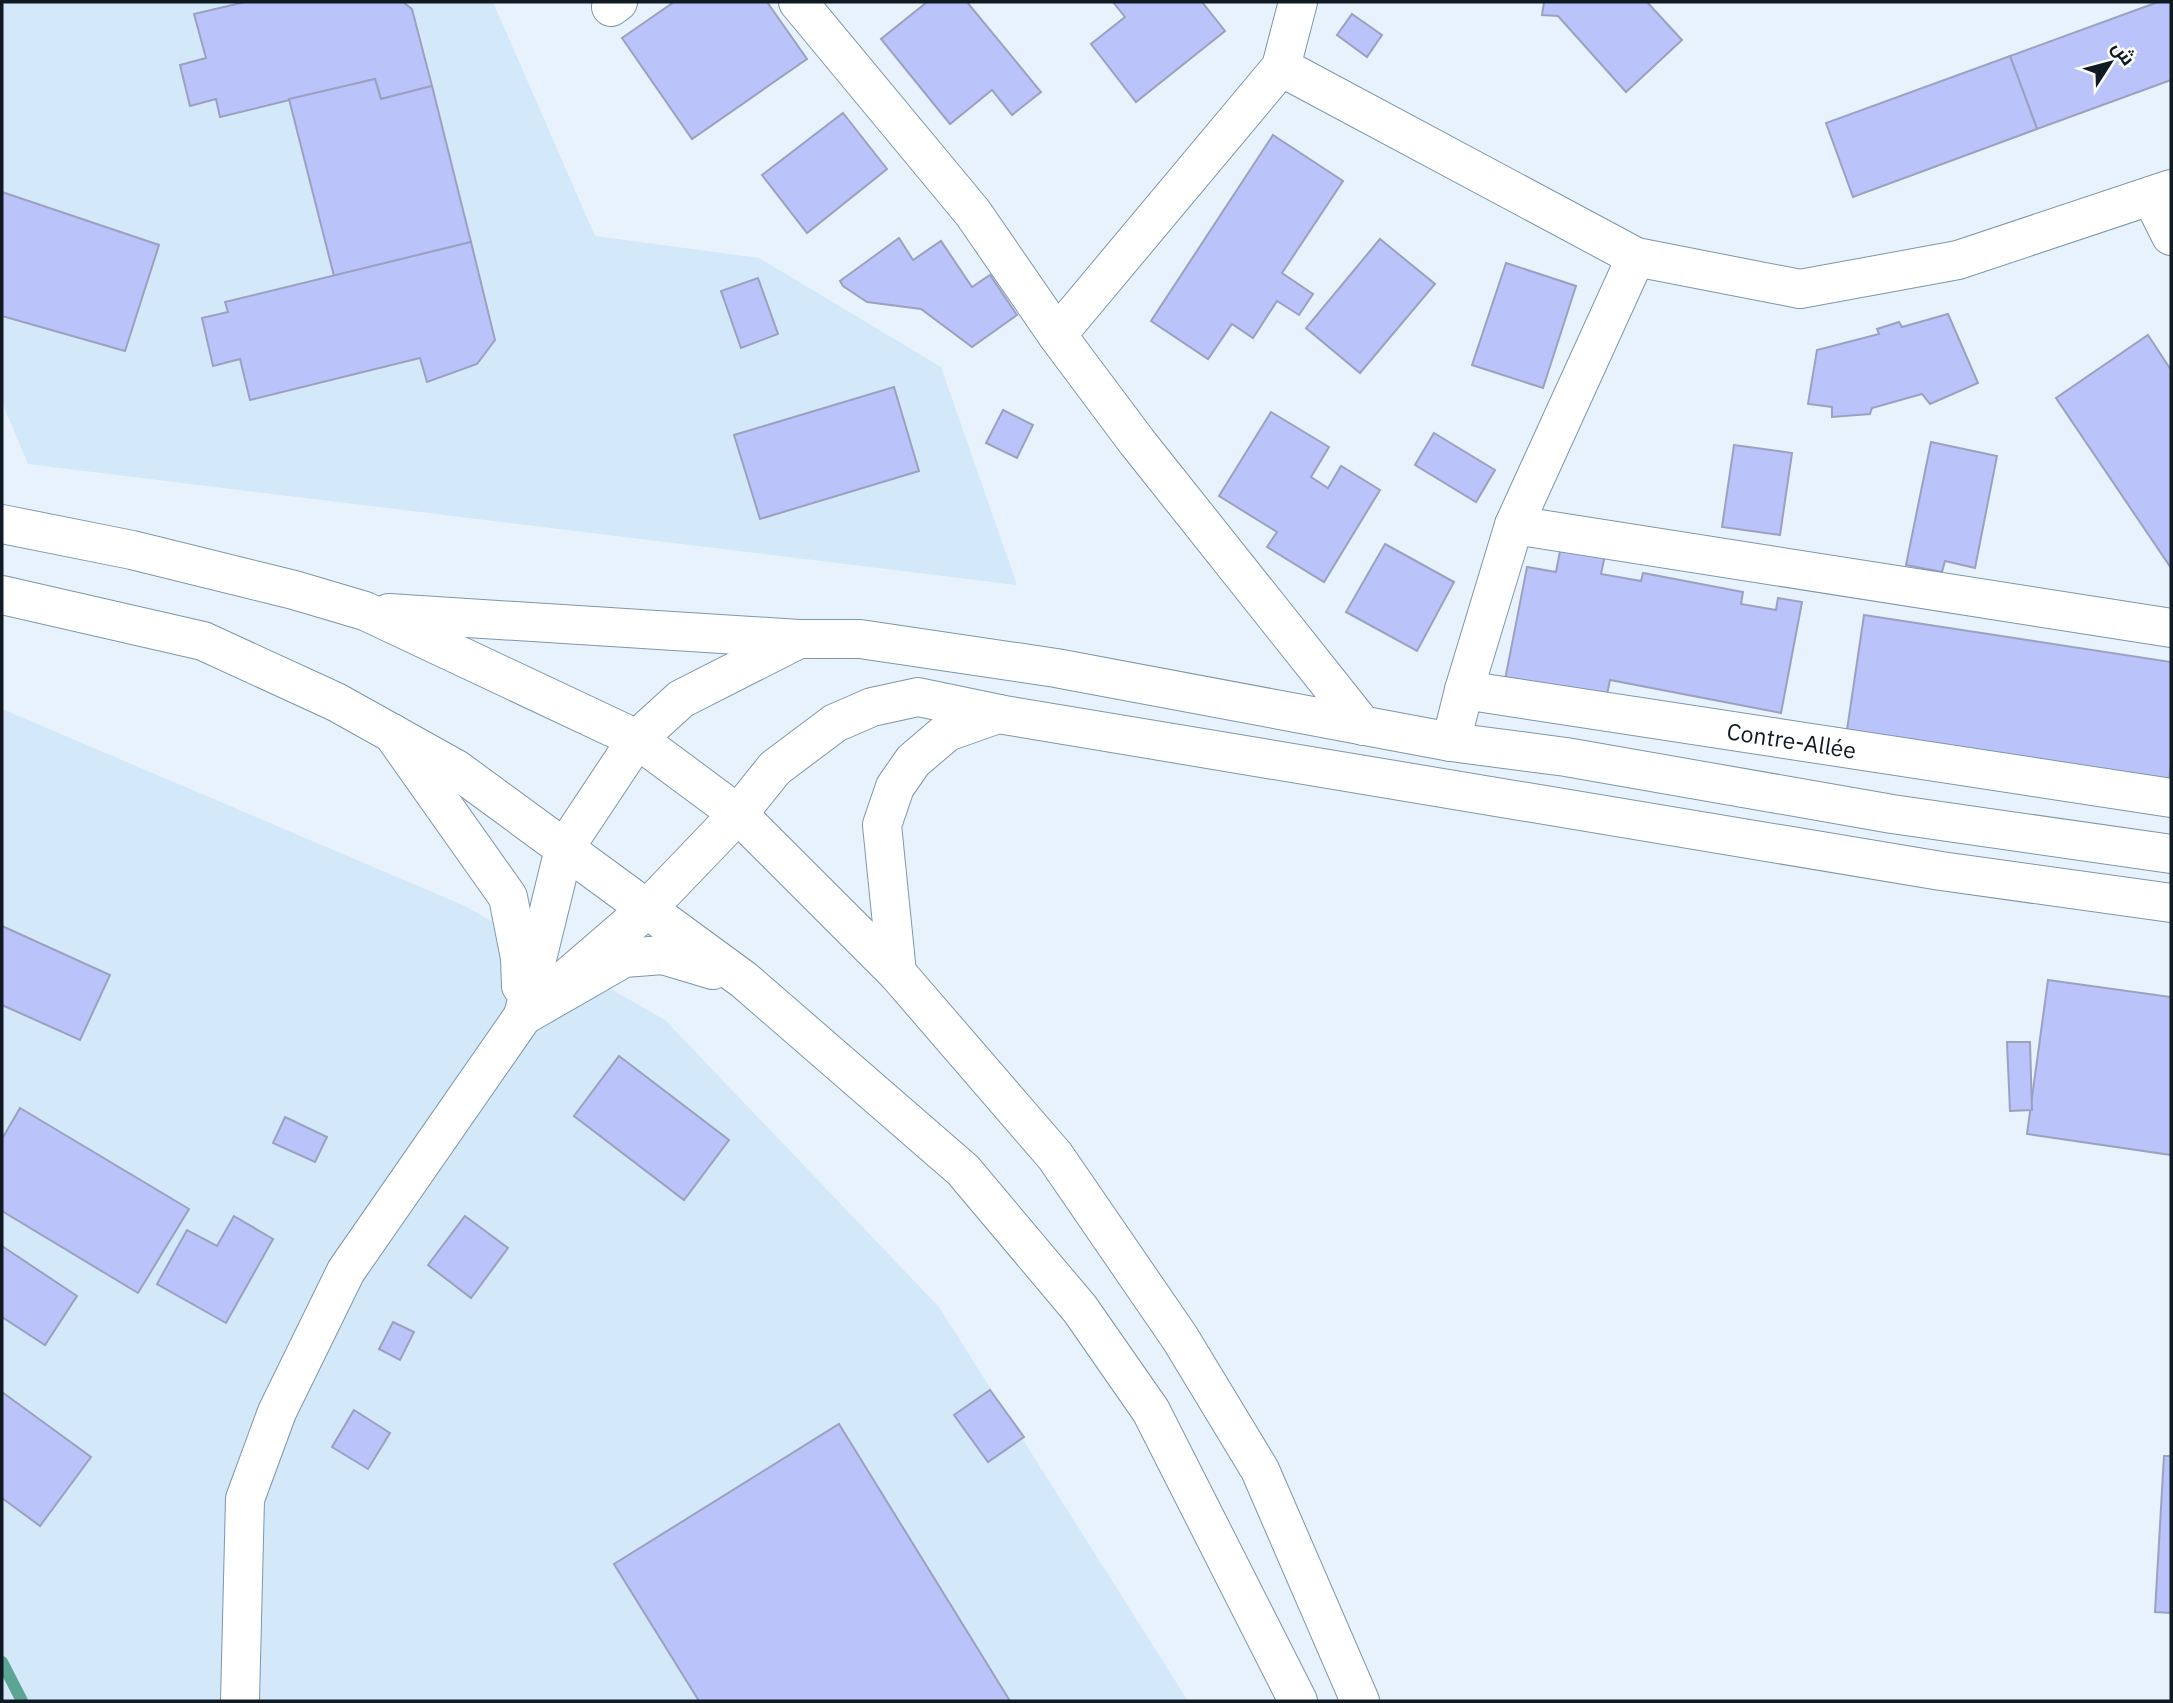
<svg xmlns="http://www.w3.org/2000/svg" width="2173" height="1703" font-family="'IBM Plex Sans',Cairo,sans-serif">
<rect width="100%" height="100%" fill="#e7f2fc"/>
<g fill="#d3e8f9">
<polygon points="2,2 493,2 595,236 759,258 941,367 1017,585 28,464 2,402"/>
<polygon points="2,709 465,906 665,1020 939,1307 1188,1701 2,1701"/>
</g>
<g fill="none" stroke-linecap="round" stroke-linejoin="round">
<polyline stroke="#5ca494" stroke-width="12" points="2,1662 22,1701"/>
</g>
<g fill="#bac3fa" stroke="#9ba1bf" stroke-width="2">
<polygon points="245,2 403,2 412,9 432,86 381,99 375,79 220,117 216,99 190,106 180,65 206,58 194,14"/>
<polygon points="674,2 767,2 807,59 692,139 622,38"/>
<polygon points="927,2 967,2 1041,92 1012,115 992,90 950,124 881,39"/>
<polygon points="1113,2 1202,2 1225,31 1136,102 1091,44 1125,17"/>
<polygon points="1544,2 1647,2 1682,40 1626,92 1558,16 1542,15"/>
<polygon points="2158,2 2171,2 2171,80 2037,129 2010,56"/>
<polygon points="1352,14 1382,35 1367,57 1337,35"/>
<polygon points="2010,56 2037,129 1853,197 1826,123"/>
<polygon points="375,79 381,99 432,86 471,242 334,276 289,99"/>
<polygon points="843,113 887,169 807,233 762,175"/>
<polygon points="1273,135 1343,181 1282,273 1313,294 1299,315 1277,301 1253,338 1232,324 1208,359 1151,321"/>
<polygon points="2,192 159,245 125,351 2,316"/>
<polygon points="899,238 913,260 941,241 972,287 990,275 1017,315 972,347 921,309 867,302 843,286 840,281"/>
<polygon points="1380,239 1435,284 1360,373 1306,328"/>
<polygon points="471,242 495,340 477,364 427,382 420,358 250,400 240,359 213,366 202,318 228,312 225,302"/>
<polygon points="1506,263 1576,286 1543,388 1472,365"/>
<polygon points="758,278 778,334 741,348 721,291"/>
<polygon points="1948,314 1978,383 1930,404 1922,394 1872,408 1870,414 1832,417 1832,407 1808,404 1817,350 1879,334 1877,329 1899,322 1902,327"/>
<polygon points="2148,335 2171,370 2171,568 2056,398"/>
<polygon points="894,387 919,471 760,519 734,435"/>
<polygon points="1003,410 1033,425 1017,458 986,443"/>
<polygon points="1271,412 1329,447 1311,477 1328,488 1341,466 1380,490 1324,582 1267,547 1277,532 1219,496"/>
<polygon points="1434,433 1495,470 1476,502 1415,465"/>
<polygon points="1931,442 1997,456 1975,568 1945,561 1942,572 1906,565"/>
<polygon points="1734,445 1792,453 1780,535 1722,527"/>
<polygon points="1385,544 1454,582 1417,651 1346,612"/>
<polygon points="1561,546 1605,555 1601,574 1641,581 1643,573 1743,592 1741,604 1776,610 1778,598 1802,602 1781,713 1610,680 1605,704 1504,685 1527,567 1556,572"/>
<polygon points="1864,615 2171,662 2171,764 2168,789 1847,730"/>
<polygon points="2,926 110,975 80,1040 2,1005"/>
<polygon points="2048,980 2171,997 2171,1155 2027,1134"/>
<polygon points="2007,1042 2030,1042 2032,1110 2010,1111"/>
<polygon points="619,1056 729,1140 684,1200 574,1116"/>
<polygon points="20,1108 189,1209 138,1293 2,1211 2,1139"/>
<polygon points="285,1117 327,1137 315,1162 273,1143"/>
<polygon points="234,1216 273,1239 226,1323 157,1284 187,1230 217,1246"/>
<polygon points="465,1216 508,1248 471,1298 428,1265"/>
<polygon points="2,1246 77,1296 45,1345 2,1317"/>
<polygon points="393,1322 414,1332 400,1360 379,1349"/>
<polygon points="990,1390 1024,1437 988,1462 954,1415"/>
<polygon points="2,1392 91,1457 40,1526 2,1498"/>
<polygon points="354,1410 390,1433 368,1469 332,1447"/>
<polygon points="839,1424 1010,1701 699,1701 614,1564"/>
<polygon points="2164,1456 2171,1456 2171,1613 2155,1612"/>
</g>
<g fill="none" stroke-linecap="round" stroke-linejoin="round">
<defs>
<g id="street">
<polyline points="798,2 973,213 1057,335 1137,442 1363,726"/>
<polyline points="611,7 618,2"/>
<polyline points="1281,67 1636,257 1800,289 1958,260 2171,189"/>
<polyline points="2151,196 2171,236"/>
<polyline points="1057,335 1281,67 1298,2"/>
<polyline points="1514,525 2171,628"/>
<polyline points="1464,690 1514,525 1636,257"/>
<path id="s1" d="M1451,742L1464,690L2171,798"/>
</g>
<g id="secondary">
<polyline points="392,733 508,897 520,958 521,986"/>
<polyline points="897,973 882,825 895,787 913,761 947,732 998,714 1941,871 2171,903"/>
<polyline points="523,1016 564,849 637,739 681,699 799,639 860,639 1056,668 1451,742 1566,757 1892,814 2171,854"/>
<polyline points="240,1701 245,1499 277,1412 346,1271 523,1016 646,910 738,814 775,768 835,723 872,707 918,697 1000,714"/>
</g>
<g id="primary">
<polyline points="2,524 132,550 294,590 365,611 637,739 738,814 897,973 1055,1156 1180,1338 1260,1470 1360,1701"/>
<polyline points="2,595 203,641 336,702 456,769 744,980 963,1170 1080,1309 1151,1411 1298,1701"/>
<polyline points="389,613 799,639"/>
<polyline points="523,1016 624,958 663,955 713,970"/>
</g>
</defs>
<use href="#street" stroke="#7d96ac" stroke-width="40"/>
<use href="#secondary" stroke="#7d96ac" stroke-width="40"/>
<use href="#primary" stroke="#7d96ac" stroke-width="40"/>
<use href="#street" stroke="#fff" stroke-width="38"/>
<use href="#secondary" stroke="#fff" stroke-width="38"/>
<use href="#primary" stroke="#fff" stroke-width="38"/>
</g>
<g text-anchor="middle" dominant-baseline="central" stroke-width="6" stroke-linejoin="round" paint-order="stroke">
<g font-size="23" fill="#101a22" stroke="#fdfdfd">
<text stroke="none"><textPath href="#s1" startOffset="385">Contre-Allée</textPath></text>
</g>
</g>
<rect width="2173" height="1703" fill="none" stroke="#101a22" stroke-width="7"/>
<g transform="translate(2110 63) rotate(54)" stroke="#fdfdfd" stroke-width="5" paint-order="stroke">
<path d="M0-5L12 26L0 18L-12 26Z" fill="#101a22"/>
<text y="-10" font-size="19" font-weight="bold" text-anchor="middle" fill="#101a22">ش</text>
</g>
</svg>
